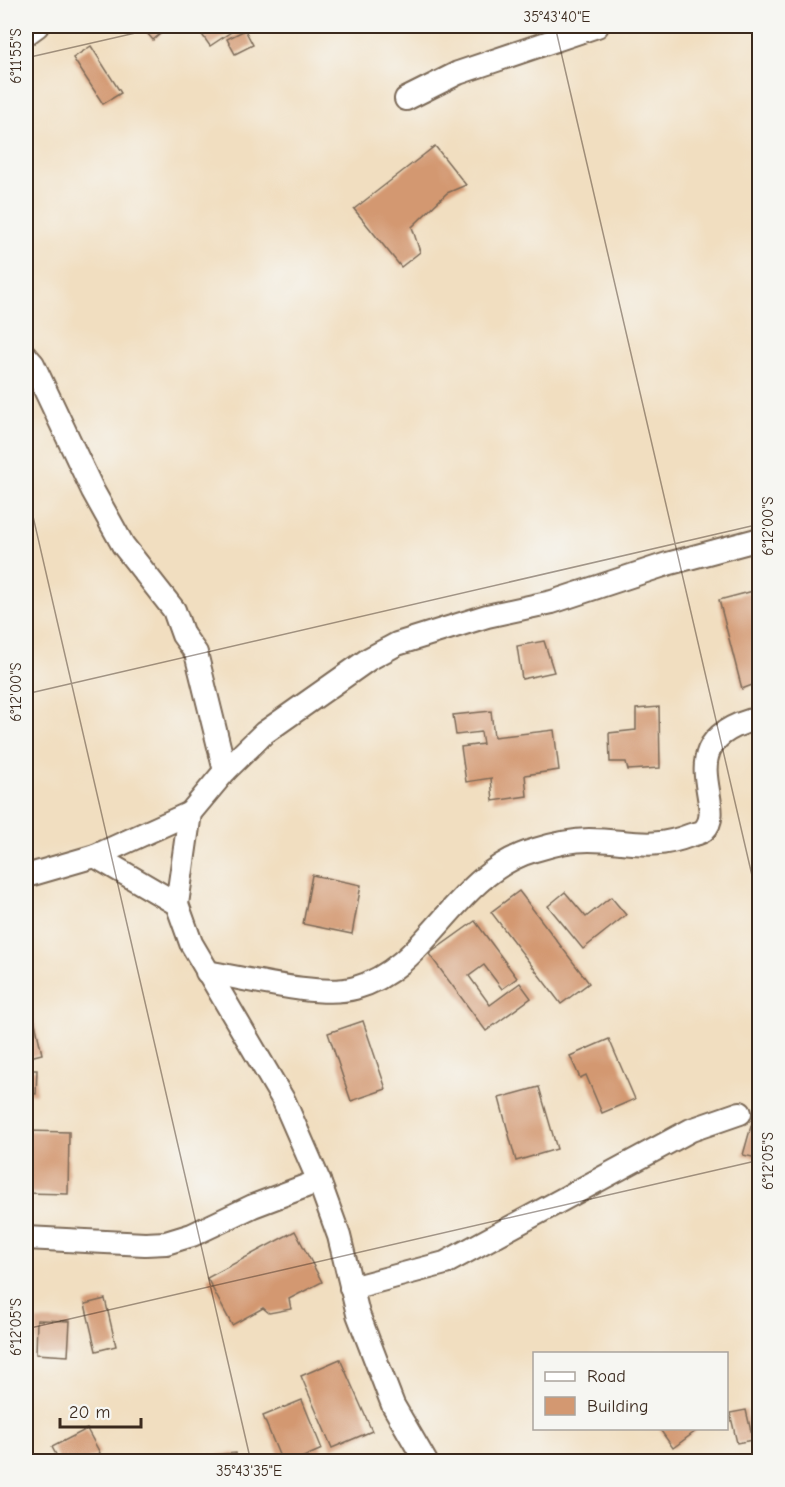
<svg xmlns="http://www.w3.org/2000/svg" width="785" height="1487" font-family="'Comic Neue',sans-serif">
<rect width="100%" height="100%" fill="#f6f6f2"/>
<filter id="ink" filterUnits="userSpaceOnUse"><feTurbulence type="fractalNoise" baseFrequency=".0167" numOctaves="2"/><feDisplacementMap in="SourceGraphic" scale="12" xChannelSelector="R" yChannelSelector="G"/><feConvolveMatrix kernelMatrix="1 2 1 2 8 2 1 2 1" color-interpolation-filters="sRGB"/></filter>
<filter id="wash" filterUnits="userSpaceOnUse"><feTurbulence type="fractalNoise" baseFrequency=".008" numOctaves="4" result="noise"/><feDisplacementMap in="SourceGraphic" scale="24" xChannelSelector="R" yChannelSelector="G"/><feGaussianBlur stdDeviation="1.35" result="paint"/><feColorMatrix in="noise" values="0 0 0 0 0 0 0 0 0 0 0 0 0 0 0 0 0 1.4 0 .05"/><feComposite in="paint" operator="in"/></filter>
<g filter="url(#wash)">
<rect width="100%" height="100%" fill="#f1dec0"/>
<g id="blocks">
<g fill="#d39871">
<polygon points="141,26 162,26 165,30 153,40"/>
<polygon points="196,26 240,26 210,46"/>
<polygon points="245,30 253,45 235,54 227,39"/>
<polygon points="91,46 121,93 103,104 73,58"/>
<polygon points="435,146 466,185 447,193 412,227 420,252 401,267 354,209"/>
<polygon points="757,590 760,602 760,682 742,689 719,600"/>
<polygon points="544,641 554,672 522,679 517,646"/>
<polygon points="659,707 660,768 628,770 626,762 610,762 609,733 636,730 636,709"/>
<polygon points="491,711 494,737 554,730 559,770 525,775 527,796 493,801 491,778 466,782 461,747 483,744 481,732 456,735 453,715"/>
<polygon points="312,875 361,885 352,934 303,924"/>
<polygon points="519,891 589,983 561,1004 491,912"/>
<polygon points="565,892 586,917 611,897 626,915 583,949 548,906"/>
<polygon points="475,921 517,978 502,989 484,965 469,976 490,1005 520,983 531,998 486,1031 429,954"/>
<polygon points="31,1005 42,1054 26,1058 26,1006"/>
<polygon points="363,1021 386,1089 351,1101 328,1033"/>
<polygon points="609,1039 635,1099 602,1113 586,1075 580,1078 570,1056"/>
<polygon points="26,1070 37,1070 36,1094 26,1093"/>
<polygon points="539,1087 557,1149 516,1161 499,1098"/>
<polygon points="759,1098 760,1151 757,1158 743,1155"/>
<polygon points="27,1131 69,1132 68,1194 26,1193"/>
<polygon points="295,1231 322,1282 289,1299 291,1309 269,1313 263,1308 232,1325 207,1278"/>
<polygon points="105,1299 116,1346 96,1351 85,1304"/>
<polygon points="37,1320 70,1321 68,1356 36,1354"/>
<polygon points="340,1359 372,1431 332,1448 301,1376"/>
<polygon points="302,1400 322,1449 292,1462 282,1462 263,1416"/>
<polygon points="746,1410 753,1440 737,1443 730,1413"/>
<polygon points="659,1428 700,1428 673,1448"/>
<polygon points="87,1429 100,1453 84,1462 60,1462 52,1447"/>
<polygon points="236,1453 237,1462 171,1462 171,1459"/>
<polygon points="119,1457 124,1462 97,1462 96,1459"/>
</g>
</g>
</g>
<g filter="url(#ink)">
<use href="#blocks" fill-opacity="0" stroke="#7b6957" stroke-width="1.5"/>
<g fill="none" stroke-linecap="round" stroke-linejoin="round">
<defs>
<g id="street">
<polyline points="26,34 37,26"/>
<polyline points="406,99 458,73 597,26"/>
<polyline points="26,356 33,364 93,491 123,545 174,610 183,635 196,653 225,771"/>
<polyline points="95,856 177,904"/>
<polyline points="26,876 95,856 190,813"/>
<path d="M207,972C245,978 319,998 355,988C429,968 454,873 535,850C551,845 572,840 589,840C628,840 651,851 691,835C695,834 701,833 704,830C730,806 664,740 760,718"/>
<polyline points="26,1238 145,1244 166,1243 192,1235 253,1206 319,1181"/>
<polyline points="351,1288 445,1263 691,1130 740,1113"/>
<polyline points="426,1462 393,1405 358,1314 339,1236 319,1181 284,1101 191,943 177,904 190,813 225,771 264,733 369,659 397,644 487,616 552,602 667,564 760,539"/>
</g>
</defs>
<use href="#street" stroke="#7b6957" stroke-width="26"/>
<use href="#street" stroke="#fff" stroke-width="22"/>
</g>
</g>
<path fill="none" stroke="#3b2a1e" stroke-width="1.5" stroke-opacity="0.45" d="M555,26L760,910M26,58L166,26M26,486L251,1462M26,694L760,524M26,1329L760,1160"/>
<rect width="785" height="1487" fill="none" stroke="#f6f6f2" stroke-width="66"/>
<rect x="533" y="1352" width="195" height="78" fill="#f6f6f2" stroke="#aba49d" stroke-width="1.5"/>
<rect x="545" y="1372" width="30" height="9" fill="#ffffff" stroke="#aba49d" stroke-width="1.5"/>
<text x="587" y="1382" font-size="18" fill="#3b2a1e">Road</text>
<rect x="545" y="1397" width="30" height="18" fill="#d39871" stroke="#aba49d" stroke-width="1.5"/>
<text x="587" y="1412" font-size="18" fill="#3b2a1e">Building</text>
<path d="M60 1418v9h81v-9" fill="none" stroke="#3b2a1e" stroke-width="3"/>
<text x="69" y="1418" font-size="18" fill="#3b2a1e" stroke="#f6f6f2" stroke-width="4.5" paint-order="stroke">20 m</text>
<rect x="33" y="33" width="719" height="1421" fill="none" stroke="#3b2a1e" stroke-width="2"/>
<g font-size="15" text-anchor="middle" fill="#3b2a1e">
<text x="557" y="22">35°43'40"E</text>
<text transform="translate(16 56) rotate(-90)" y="5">6°11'55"S</text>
<text transform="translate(768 526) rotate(-90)" y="5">6°12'00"S</text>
<text transform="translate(16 692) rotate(-90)" y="5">6°12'00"S</text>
<text transform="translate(768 1161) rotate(-90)" y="5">6°12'05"S</text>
<text transform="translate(16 1327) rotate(-90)" y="5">6°12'05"S</text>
<text x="249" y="1476">35°43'35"E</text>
</g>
</svg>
